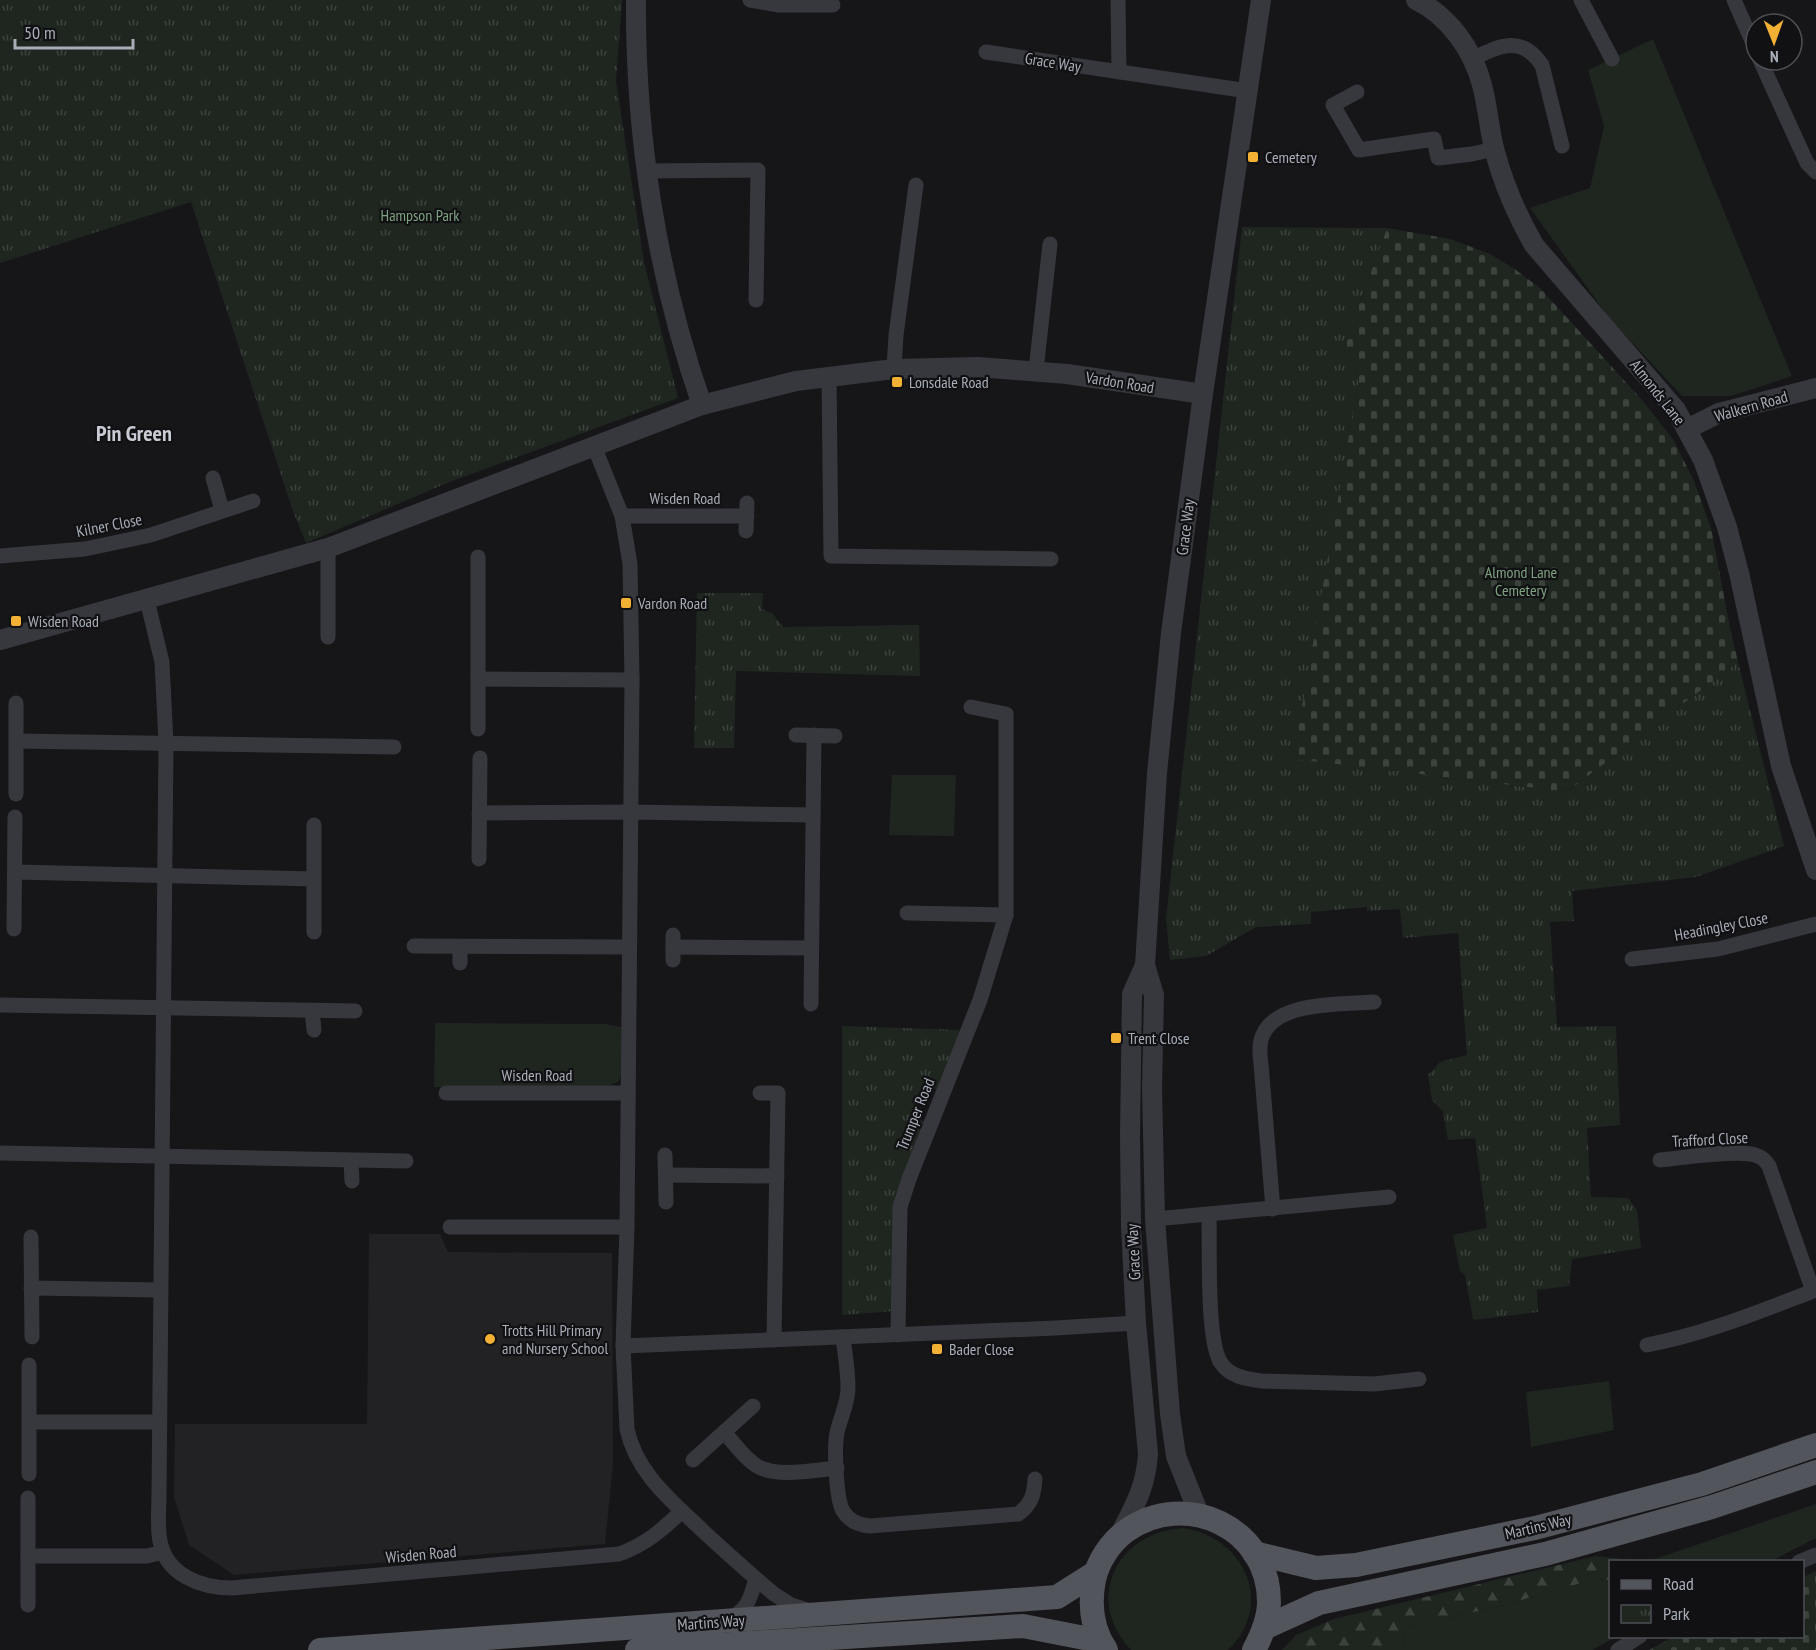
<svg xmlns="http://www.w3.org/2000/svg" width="1816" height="1650" font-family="'PT Sans Narrow',sans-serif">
<defs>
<pattern id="forest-firs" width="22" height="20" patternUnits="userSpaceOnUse" patternTransform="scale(1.5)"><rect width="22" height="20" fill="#1e261f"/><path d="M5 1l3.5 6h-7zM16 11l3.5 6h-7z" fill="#3c433d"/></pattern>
<pattern id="cemetery-stones" width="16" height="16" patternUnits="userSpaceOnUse" patternTransform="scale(1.5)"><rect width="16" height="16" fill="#1e261f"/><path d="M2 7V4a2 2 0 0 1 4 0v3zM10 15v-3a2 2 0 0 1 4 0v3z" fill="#3c433d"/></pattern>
<pattern id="park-tufts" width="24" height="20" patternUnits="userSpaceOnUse" patternTransform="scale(1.5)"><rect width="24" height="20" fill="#1e261f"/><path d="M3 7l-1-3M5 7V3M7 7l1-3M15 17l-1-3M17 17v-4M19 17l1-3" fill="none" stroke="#3c433d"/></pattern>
</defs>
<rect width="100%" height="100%" fill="#161618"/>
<polygon fill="#222225" points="369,1234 440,1234 448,1252 612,1253 613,1464 605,1544 234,1575 189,1545 174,1497 175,1424 367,1424"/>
<g fill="#1e261f">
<polygon points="1653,39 1792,376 1731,396 1682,396 1610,319 1530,208 1590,188 1604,126 1588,70"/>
<polygon points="892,775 956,775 954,836 889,835"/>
<polygon points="435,1023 605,1024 621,1027 621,1075 619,1081 607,1087 434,1087"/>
<polygon points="1609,1381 1614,1430 1531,1447 1526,1392"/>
<polygon points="1816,1504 1816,1538 1771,1561 1649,1561"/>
<path d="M1184,1528C1245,1538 1275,1605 1228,1650H1131C1083,1600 1117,1531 1184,1528Z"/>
<polygon points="1595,1579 1610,1580 1610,1636 1616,1637 1592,1650 1403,1650 1405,1627 1497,1607"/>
</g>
<polygon fill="url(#forest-firs)" points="1596,1556 1642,1561 1610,1562 1610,1580 1595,1579 1497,1607 1405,1627 1403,1650 1282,1650 1296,1635 1334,1619"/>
<g fill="url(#cemetery-stones)">
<polygon points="1387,228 1450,239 1490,254 1516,270 1540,288 1642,400 1673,439 1694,481 1711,528 1730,628 1738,662 1567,792 1292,759 1358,383 1356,367 1343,348"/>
<polygon points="1816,1571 1816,1650 1649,1650 1673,1637 1802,1636 1803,1577"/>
</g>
<g fill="url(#park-tufts)">
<polygon points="0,0 622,0 616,81 644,262 678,398 447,483 306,543 293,511 191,202 0,263"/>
<polygon points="1242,227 1387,228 1343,348 1356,367 1358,383 1293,759 1567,792 1738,662 1784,846 1696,877 1572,891 1574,921 1550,922 1557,1027 1616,1026 1620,1125 1587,1128 1591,1197 1628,1198 1637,1210 1641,1248 1572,1259 1569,1286 1537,1290 1538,1312 1473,1320 1465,1275 1460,1271 1453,1235 1487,1228 1475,1138 1448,1140 1443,1112 1432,1100 1428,1075 1440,1062 1467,1055 1458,933 1403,938 1400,909 1367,911 1367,907 1311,912 1311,924 1256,927 1206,956 1170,960 1166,919"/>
<polygon points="697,593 763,593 762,609 773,614 783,627 919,625 920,676 736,671 734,748 694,748"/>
<polygon points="842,1026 963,1030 940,1091 927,1086 914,1117 927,1123 894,1207 896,1311 842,1315"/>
</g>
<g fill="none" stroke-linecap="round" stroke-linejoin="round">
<g stroke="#37383d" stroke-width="15">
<polyline points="750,0 779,5 833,5"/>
<polyline points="1118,0 1119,72"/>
<polyline points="1581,0 1612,59"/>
<polyline points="1734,0 1756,50"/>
<polyline points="986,52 1248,91"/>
<path d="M1472,59C1499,46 1521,34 1542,65L1562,146"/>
<polyline points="1760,60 1807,163 1816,172"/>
<polyline points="1357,92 1333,105 1359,150 1434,139 1438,158 1472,154 1494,149"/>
<polyline points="647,171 758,170 756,300"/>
<polyline points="894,369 896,335 916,185"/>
<polyline points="1036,370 1050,244"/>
<polyline points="829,376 831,556 1051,559"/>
<path d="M594,446L622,516L630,564L632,680L627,1227L623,1346L627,1429C636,1473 673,1502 704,1532C727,1553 750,1574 774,1594L791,1605L810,1611"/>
<polyline points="213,478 222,510"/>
<polyline points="622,516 747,516"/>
<polyline points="746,531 747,503"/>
<polyline points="0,556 85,549 151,535 253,501"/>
<polyline points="478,557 478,729"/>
<path d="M147,600L162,662L166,743L159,1494C159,1509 157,1525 160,1541C166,1575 201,1588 232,1588L619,1554C645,1545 662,1530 682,1511"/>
<polyline points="328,637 328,548"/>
<polyline points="478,679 632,680"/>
<polyline points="796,735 835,736"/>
<polyline points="17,741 394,747"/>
<polyline points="16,794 16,703"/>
<polyline points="479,813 631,812 813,815"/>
<polyline points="479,859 480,758"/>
<polyline points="16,872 313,879"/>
<polyline points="907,913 1006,915"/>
<polyline points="14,929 15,817"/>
<polyline points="314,932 314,825"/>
<polyline points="414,946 629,947"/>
<polyline points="460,947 460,963"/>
<polyline points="673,947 811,948"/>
<polyline points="1632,959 1718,949 1816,924"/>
<polyline points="673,960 673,935"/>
<polyline points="811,1004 814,735"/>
<polyline points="0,1005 355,1011"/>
<polyline points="312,1011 314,1030"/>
<polyline points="446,1093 628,1093"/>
<polyline points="760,1093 778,1093 774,1340"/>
<polyline points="0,1153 406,1161"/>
<polyline points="665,1155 666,1202"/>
<path d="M1660,1160C1682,1158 1736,1149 1755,1155C1762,1157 1765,1160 1769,1166L1813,1291"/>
<polyline points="351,1161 352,1181"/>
<polyline points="666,1175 777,1176"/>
<path d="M1273,1209L1261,1064C1260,1057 1259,1048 1261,1040C1272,1000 1341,1005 1374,1002"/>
<path d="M1209,1215C1210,1245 1206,1341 1221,1363C1230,1377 1247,1379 1262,1381L1374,1384L1419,1379"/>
<polyline points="1155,1219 1389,1197"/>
<polyline points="450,1227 627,1227"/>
<polyline points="31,1237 32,1337"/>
<polyline points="31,1288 160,1290"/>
<polyline points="898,1335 900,1207 909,1179 980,1000 1006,915 1006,714 971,707"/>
<path d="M843,1337C845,1354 848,1371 848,1388C848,1404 840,1418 837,1433C834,1447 836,1500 843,1511C849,1521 858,1525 870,1526L1018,1514C1031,1505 1034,1495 1035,1479"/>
<path d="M1647,1345C1706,1334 1760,1311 1816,1290"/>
<polyline points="623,1346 1056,1328 1136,1323"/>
<polyline points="30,1422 159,1422"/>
<path d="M724,1432C734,1443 745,1459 757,1466C776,1478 815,1470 837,1468"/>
<polyline points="693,1460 753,1406"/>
<polyline points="29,1474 29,1365"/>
<polyline points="28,1556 147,1556 163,1552"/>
<polyline points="1799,1562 1816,1555"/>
<polyline points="28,1605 28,1498"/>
<path d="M731,1618C749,1608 750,1598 756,1579"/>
<polyline points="1618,1650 1640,1636"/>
</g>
<g stroke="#37383d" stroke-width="20">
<path d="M636,0C635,137 657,276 702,405"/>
<path d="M1416,0C1449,16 1473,50 1482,85C1488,107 1489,130 1495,152C1504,186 1517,215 1534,245L1676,410L1703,460L1727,527L1739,573L1781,766L1816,870"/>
<polyline points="1687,429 1719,413 1816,388"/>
<polyline points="0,640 328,548 702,405 796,381 894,369 978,367 1067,374 1203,394"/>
<polyline points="1199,1514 1176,1456 1170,1414 1155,1219 1152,1088 1154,995 1145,965 1157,773 1171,633 1203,394 1261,0"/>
<path d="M1119,1536C1134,1507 1146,1487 1148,1454L1136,1323L1131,1227L1130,1135L1132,994L1145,965"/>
</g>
<g stroke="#53555c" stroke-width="24">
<polyline points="1254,1553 1316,1568 1356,1565 1535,1528 1702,1484 1816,1445"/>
<polyline points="1264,1628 1319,1603 1545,1554 1712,1507 1816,1472"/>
<polyline points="320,1650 1057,1597 1095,1573"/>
<polyline points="637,1650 1023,1626 1100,1641"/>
<path d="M1106,1650C1092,1629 1089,1605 1094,1580C1098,1561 1110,1543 1126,1531C1185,1489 1269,1527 1269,1602C1269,1619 1262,1635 1254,1650"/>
</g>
</g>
<g fill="#f2b134" stroke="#111113" stroke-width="2">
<rect x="1247" y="151" width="12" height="12" rx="3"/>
<rect x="891" y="376" width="12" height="12" rx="3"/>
<rect x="620" y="597" width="12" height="12" rx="3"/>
<rect x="10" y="615" width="12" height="12" rx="3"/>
<rect x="1110" y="1032" width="12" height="12" rx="3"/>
<circle cx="490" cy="1339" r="6"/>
<rect x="931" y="1343" width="12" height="12" rx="3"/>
</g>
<g text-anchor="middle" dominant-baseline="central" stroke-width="4.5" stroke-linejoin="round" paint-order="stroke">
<g font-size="16" fill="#a8adb8" stroke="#111113">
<text transform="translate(1053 62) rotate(9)">Grace Way</text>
<text transform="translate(1120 382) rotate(9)">Vardon Road</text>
<text transform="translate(1658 392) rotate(52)">Almonds Lane</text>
<text transform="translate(1751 406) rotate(-16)">Walkern Road</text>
<text x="685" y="498">Wisden Road</text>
<text transform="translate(109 525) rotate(-11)">Kilner Close</text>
<text transform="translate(1185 527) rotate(-83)">Grace Way</text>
<text transform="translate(1721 926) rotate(-11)">Headingley Close</text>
<text x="537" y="1075">Wisden Road</text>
<text transform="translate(915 1114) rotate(-68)">Trumper Road</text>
<text transform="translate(1710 1139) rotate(-3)">Trafford Close</text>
<text transform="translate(1133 1252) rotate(-93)">Grace Way</text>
<text transform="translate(1538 1526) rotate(-13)">Martins Way</text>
<text transform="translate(421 1554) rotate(-5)">Wisden Road</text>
<text transform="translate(711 1622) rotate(-4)">Martins Way</text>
</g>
<g font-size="16" fill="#a8adb8" stroke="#111113" text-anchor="start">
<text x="1265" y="157">Cemetery</text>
<text x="909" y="382">Lonsdale Road</text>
<text x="638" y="603">Vardon Road</text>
<text x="28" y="621">Wisden Road</text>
<text x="1128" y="1038">Trent Close</text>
<text x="502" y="1330">Trotts Hill Primary<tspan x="502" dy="18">and Nursery School</tspan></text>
<text x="949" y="1349">Bader Close</text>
</g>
<g font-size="16" fill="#7fa381" stroke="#111113">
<text x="420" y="215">Hampson Park</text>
<text x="1521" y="572">Almond Lane<tspan x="1521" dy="18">Cemetery</tspan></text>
</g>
<g font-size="22" font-weight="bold" fill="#c9ccd4" stroke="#111113">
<text x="134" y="433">Pin Green</text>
</g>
</g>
<rect x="1609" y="1560" width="195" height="78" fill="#111113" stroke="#4d4f55" stroke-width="1.5"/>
<rect x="1621" y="1580" width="30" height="9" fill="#53555c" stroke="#4d4f55" stroke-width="1.5"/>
<text x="1663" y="1590" font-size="18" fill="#a8adb8">Road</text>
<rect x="1621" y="1605" width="30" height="18" fill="url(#park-tufts)" stroke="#4d4f55" stroke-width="1.5"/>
<text x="1663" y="1620" font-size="18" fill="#a8adb8">Park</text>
<g transform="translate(1774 42) rotate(179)"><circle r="28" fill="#111113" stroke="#4d4f55" stroke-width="1.5"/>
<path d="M0-4.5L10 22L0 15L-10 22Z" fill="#f2b134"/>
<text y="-9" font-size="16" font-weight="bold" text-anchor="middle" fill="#a8adb8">N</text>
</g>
<path d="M15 39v9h118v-9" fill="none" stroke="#a8adb8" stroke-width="3"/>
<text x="24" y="39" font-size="18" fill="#a8adb8" stroke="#111113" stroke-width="4.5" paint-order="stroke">50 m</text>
</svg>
